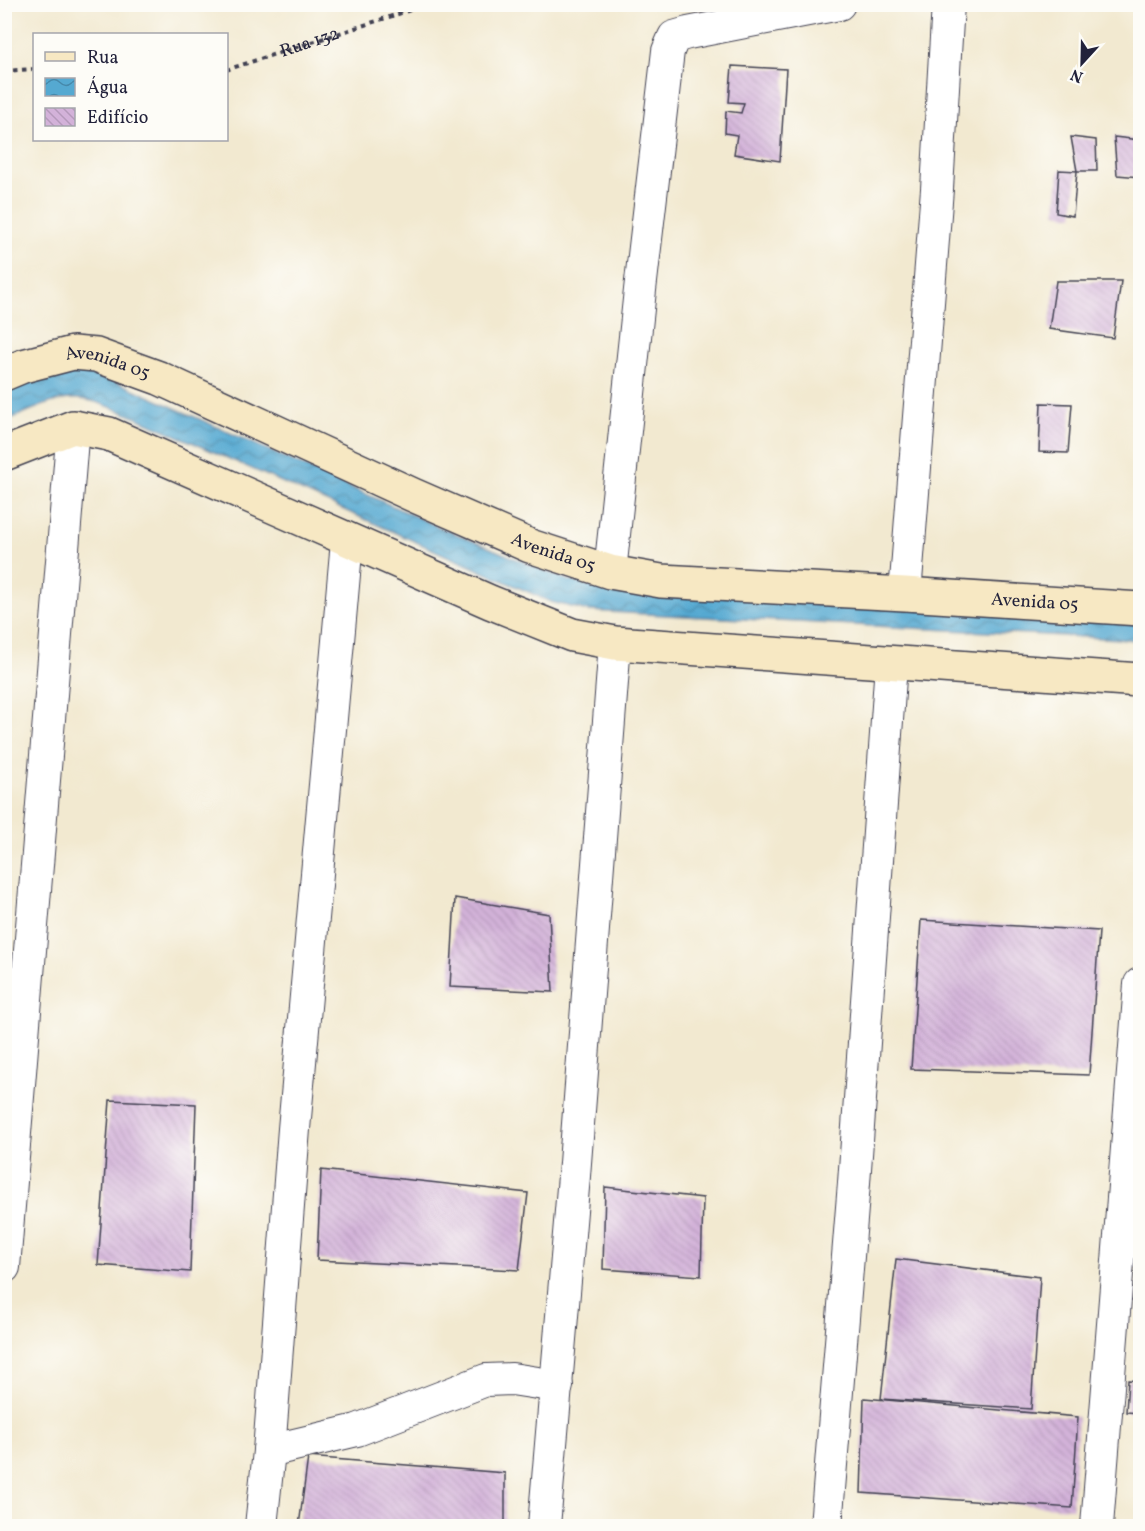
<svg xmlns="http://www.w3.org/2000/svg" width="1145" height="1531" font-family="Vollkorn,serif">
<defs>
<pattern id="water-waves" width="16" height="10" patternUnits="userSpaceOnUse" patternTransform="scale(1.5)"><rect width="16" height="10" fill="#55a9d1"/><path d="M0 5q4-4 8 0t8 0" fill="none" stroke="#4689ab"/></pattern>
<pattern id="building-back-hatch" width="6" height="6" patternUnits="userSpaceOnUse" patternTransform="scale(1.5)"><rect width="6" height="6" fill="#d3b2d9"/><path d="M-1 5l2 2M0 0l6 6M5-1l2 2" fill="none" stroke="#b599bb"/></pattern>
</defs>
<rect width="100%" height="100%" fill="#fdfcf7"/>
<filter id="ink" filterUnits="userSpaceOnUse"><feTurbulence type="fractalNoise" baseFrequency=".0167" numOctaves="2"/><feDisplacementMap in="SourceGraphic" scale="12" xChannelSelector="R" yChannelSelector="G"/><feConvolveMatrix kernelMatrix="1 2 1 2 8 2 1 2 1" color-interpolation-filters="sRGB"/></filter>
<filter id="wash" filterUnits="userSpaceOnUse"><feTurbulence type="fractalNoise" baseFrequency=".008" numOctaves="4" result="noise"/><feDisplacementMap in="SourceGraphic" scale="24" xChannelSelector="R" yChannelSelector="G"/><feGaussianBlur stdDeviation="1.35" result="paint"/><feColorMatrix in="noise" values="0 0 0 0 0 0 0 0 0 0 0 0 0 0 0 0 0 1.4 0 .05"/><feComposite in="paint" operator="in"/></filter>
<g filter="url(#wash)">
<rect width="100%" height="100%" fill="#f2e9d0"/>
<path fill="url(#water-waves)" stroke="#3c6686" stroke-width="1.5" d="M65,367L93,371L432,524L543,570L570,581L596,587L1140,619V640L589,611L551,602L142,420C123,413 101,401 80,399C55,396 27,413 5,421V387Z"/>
<g id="blocks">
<g fill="url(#building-back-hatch)">
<polygon points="732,66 786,69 780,161 734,154 737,135 725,133 726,111 741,113 744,103 729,102"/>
<polygon points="1071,137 1096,140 1097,171 1077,171 1073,216 1056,213 1059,170 1077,171"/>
<polygon points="1114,137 1140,140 1140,177 1117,175"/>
<polygon points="1056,281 1121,281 1113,338 1049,329"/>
<polygon points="1041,403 1072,404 1068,453 1039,452"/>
<polygon points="455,898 549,914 553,992 450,987"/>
<polygon points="921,920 1099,931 1089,1075 911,1069"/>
<polygon points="110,1100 196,1104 190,1272 98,1265"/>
<polygon points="321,1170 528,1193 519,1270 317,1260"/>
<polygon points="605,1187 703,1198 701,1276 603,1269"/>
<polygon points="896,1259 1040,1277 1031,1409 881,1399"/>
<polygon points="1128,1380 1140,1381 1140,1413 1126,1412"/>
<polygon points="864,1398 1078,1417 1072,1508 861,1493"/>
<polygon points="308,1457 505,1473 505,1526 299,1526"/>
</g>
</g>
</g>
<g filter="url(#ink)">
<use href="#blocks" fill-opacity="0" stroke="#414051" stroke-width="1.5"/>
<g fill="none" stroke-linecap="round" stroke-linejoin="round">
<defs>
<g id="street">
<polyline points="610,572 640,290 668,51 674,37 688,33 839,4"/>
<polyline points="905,594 937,189 948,4"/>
<polyline points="4,1267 73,427"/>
<polyline points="269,1451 357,1430 486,1380 512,1379 557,1386"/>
<polyline points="261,1526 269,1451 294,1129 347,541"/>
<polyline points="544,1526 574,1176 615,643"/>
<polyline points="826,1526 854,1183 891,664"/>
<polyline points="1097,1526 1140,984"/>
</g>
<g id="secondary">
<path id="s2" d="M4,374L23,366L73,353L96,355L159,378L413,495L530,546L610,572L661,581L905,594L1140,609"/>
<polyline points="4,454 73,427 109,434 490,602 572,635 615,643 1140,680"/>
</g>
</defs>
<use href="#street" stroke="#414051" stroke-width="34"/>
<use href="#secondary" stroke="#414051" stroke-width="36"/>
<g stroke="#414051" stroke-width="4" stroke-dasharray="4.5 4.5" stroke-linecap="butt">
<polyline points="662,4 665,12"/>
<path id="s1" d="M226,70L429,4"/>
<polyline points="4,71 34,69"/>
</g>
<use href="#street" stroke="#fff" stroke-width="32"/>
<use href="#secondary" stroke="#f7e8c3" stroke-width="33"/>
</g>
</g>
<g text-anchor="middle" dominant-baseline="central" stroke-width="6" stroke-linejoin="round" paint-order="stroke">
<g font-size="18" fill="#22223b" stroke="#fdfcf7">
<text stroke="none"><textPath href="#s1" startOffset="88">Rua 132</textPath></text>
<text stroke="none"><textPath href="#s2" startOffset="108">Avenida 05</textPath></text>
<text stroke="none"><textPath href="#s2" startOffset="594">Avenida 05</textPath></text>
<text stroke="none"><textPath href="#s2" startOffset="1080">Avenida 05</textPath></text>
</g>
</g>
<rect width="1145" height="1531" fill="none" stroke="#fdfcf7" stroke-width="24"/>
<rect x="33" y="33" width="195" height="108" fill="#fdfcf7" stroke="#a5a5ac" stroke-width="1.5"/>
<rect x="45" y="52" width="30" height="9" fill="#f7e8c3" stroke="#a5a5ac" stroke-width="1.5"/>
<text x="87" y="63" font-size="18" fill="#22223b">Rua</text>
<rect x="45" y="78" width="30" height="18" fill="url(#water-waves)" stroke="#a5a5ac" stroke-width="1.5"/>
<text x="87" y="93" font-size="18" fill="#22223b">Água</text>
<rect x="45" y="108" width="30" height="18" fill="url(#building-back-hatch)" stroke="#a5a5ac" stroke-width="1.5"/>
<text x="87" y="123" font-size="18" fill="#22223b">Edifício</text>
<g transform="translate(1082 63) rotate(202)" stroke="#fdfcf7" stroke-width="4.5" paint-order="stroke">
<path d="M0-4.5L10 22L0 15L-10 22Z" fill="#22223b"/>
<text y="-9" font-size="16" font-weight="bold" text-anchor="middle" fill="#22223b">N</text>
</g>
</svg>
